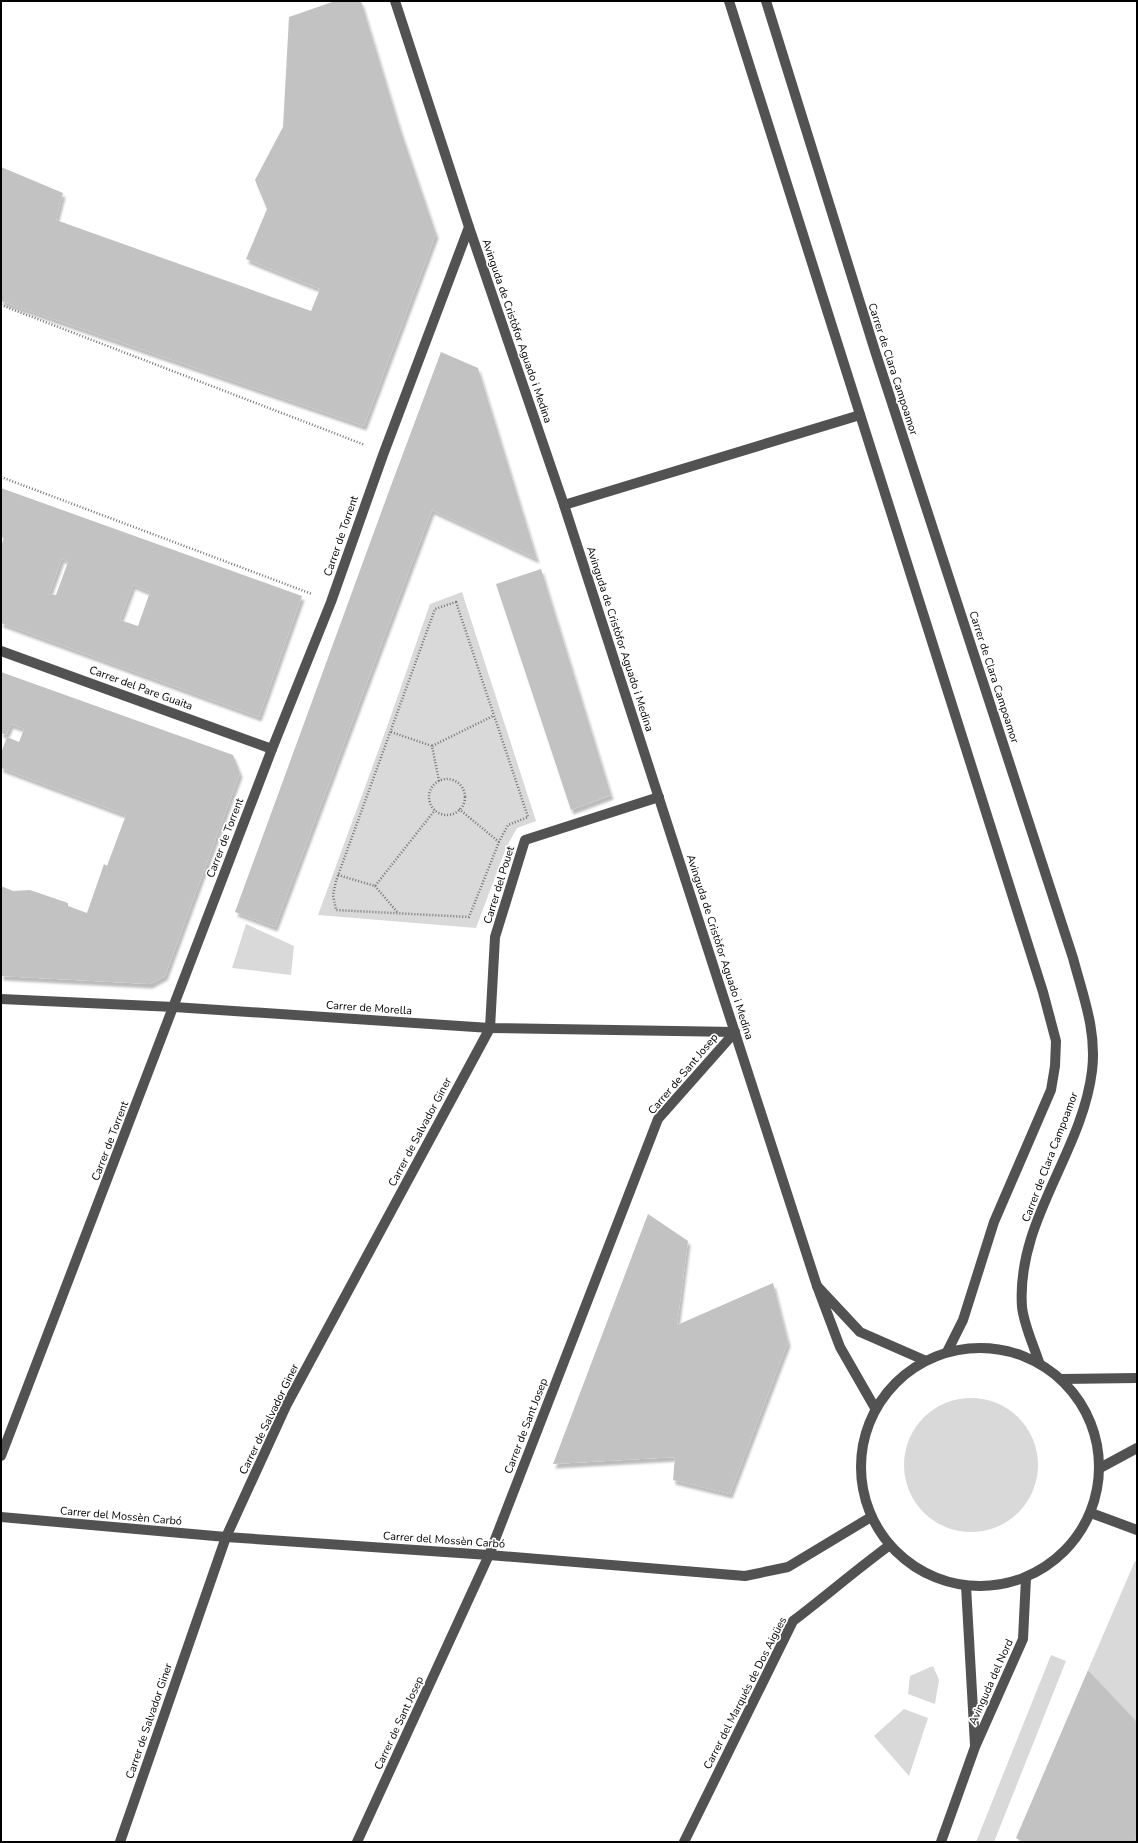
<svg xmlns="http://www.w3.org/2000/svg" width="1138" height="1843" font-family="'Nunito Sans',sans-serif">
<defs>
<filter id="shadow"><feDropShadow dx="2.5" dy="4.5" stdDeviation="1" flood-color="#0004"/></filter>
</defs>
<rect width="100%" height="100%" fill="#fff"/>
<g fill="#d9d9d9">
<polygon points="462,592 536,821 517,828 506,848 476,928 318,915 387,727 430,604"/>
<polygon points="246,924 294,946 291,975 232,968"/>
<circle cx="971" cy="1465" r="67"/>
<polygon points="1135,1561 1137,1561 1137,1722 1088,1670"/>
<polygon points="1051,1655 1066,1661 994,1842 976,1842"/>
<polygon points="933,1666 939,1680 935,1704 908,1694 910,1676"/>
<polygon points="904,1709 928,1718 909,1776 874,1736"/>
</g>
<g fill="#c2c2c2" fill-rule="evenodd" filter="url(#shadow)">
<polygon points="335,1 361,1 400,129 436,234 364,426 1,301 1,167 63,193 56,220 311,311 320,289 246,259 267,209 255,180 283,127 289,17"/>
<polygon points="441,352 478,368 537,559 432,510 275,927 235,912 389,491"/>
<path d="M1,488L302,596L259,717L1,623V546L4,538L1,537ZM62,558L68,562L56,595L49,594ZM133,585L150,592L138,626L120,620Z"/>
<polygon points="541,569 611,795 571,810 496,584"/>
<polygon points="1,672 233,755 240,773 165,976 150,984 1,976 1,886 13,891 30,890 68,903 68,906 87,913 104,864 107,866 126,815 1,768 1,753 7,737 19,742 24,729 11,724 6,735 1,733"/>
<polygon points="648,1214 688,1241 677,1325 773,1283 788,1342 730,1494 673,1480 675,1457 553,1464"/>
<polygon points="1088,1670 1137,1722 1137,1834 1134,1842 1023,1842 1016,1838"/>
</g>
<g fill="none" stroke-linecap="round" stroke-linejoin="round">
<g stroke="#747474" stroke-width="2.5" stroke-dasharray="1 2" stroke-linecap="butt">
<polyline points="1,305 365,445"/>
<polyline points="1,477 312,594"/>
<polygon points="456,602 528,817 508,825 499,842 469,917 336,910 333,895 336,881 435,609"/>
<polyline points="391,732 432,746"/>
<circle cx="447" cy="797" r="18"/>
<polyline points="439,781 432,746 493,716"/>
<polyline points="459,809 499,842"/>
<polyline points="338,875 375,886 435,810"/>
<polyline points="375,886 398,913"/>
</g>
<g stroke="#525252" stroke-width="10">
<polyline points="395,1 469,227 564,505 817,1286"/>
<polyline points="729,1 1043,992 1056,1041 1055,1066 1051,1090 994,1222 963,1320 947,1352"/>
<path d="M766,1L875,351L1073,958C1083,996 1097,1031 1092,1071C1082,1153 1016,1221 1022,1307C1024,1325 1033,1344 1039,1362"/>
<polyline points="564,505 860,415"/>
<polyline points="1,651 272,749"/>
<polyline points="1,999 174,1007 490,1028 735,1032"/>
<circle cx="980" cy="1467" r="119"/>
<polyline points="1062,1379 1137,1378"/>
<polyline points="875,1408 840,1347 817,1286 860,1332 924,1360"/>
<polyline points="1,1456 272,749 331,602 383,455 469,227"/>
<polyline points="1100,1468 1137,1448"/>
<polyline points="1091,1513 1137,1530"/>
<polyline points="1,1517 226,1537 489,1555 745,1576 788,1567 871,1517"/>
<polyline points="966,1586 975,1745"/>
<polyline points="120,1842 226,1537 287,1404 490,1028 495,937 525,840 659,797"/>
<polyline points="357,1842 489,1555 658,1119 735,1032"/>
<path d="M684,1842L793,1621C826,1596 857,1569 890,1545"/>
<polyline points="941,1842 975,1747 1023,1639 1026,1578"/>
</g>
</g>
<g text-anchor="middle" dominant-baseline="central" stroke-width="3.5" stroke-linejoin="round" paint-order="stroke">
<g font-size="11" fill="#000" stroke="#fff">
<text transform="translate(517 331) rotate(71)">Avinguda de Cristòfor Aguado i Medina</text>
<text transform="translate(893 369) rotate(72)">Carrer de Clara Campoamor</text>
<text transform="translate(341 536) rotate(-71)">Carrer de Torrent</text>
<text transform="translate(620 639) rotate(72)">Avinguda de Cristòfor Aguado i Medina</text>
<text transform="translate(994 677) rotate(72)">Carrer de Clara Campoamor</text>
<text transform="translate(141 688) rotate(20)">Carrer del Pare Guaita</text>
<text transform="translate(225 838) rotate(-69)">Carrer de Torrent</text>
<text transform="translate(499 885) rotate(-73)">Carrer del Pouet</text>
<text transform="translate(720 947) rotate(72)">Avinguda de Cristòfor Aguado i Medina</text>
<text transform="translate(369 1008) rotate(4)">Carrer de Morella</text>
<text transform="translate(683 1074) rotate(-50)">Carrer de Sant Josep</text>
<text transform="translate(420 1132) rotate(-62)">Carrer de Salvador Giner</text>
<text transform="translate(110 1141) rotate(-69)">Carrer de Torrent</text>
<text transform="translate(1050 1157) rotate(-69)">Carrer de Clara Campoamor</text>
<text transform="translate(269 1419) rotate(-64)">Carrer de Salvador Giner</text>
<text transform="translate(526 1426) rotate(-69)">Carrer de Sant Josep</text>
<text transform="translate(121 1516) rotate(5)">Carrer del Mossèn Carbó</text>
<text transform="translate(444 1540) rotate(4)">Carrer del Mossèn Carbó</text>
<text transform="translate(991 1682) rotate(-66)">Avinguda del Nord</text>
<text transform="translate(745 1693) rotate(-63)">Carrer del Marqués de Dos Aigües</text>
<text transform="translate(149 1721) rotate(-71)">Carrer de Salvador Giner</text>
<text transform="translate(399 1723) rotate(-65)">Carrer de Sant Josep</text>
</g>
</g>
<rect width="1138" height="1843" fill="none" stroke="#000000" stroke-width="4"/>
</svg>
